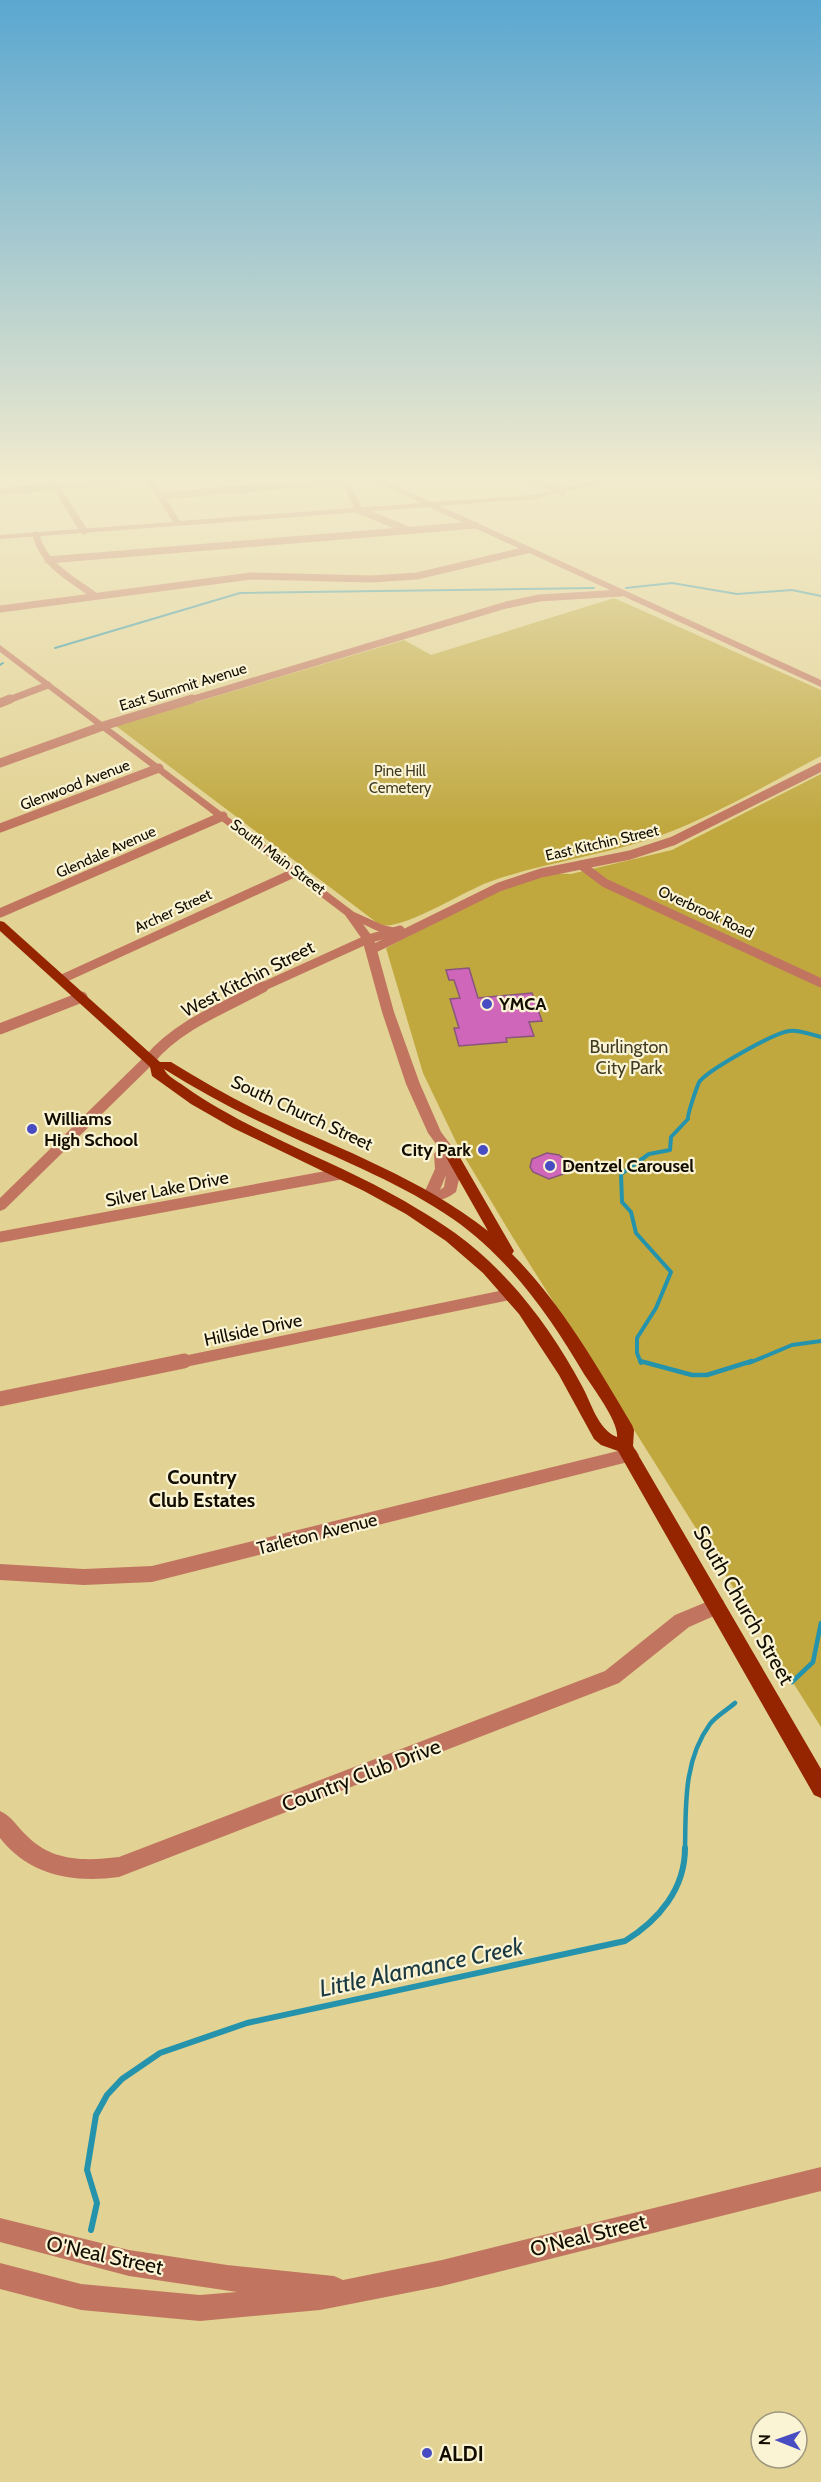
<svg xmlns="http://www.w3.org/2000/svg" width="821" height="2482" font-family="Cabin,sans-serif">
<rect width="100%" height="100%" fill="#e2d293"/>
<g fill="#c0a83f">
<path d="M614,598L821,690V756C766,785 702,823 644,841C592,857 539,864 489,882C464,891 402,931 380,925L116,726L404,640L431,655Z"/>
<polygon points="821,774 821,1727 512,1236 458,1146 423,1073 386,948 501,887 541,873 571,874 672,850"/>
</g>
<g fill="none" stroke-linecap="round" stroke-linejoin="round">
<g stroke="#2593ab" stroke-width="2">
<polyline points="626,588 672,583 737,594 792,590 821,596"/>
<polyline points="55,648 240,593 594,588"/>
<polyline points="0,665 3,663"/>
</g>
<g stroke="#2593ab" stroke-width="4">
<path d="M641,1363L637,1353V1338L656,1308L671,1272L636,1233L631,1212L622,1202L621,1174L649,1154L670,1150L671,1137L688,1119C687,1115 698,1083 700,1081C710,1069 774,1033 789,1031C798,1029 812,1035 821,1037"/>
<polyline points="749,1363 792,1345 821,1341"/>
</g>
<g stroke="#2593ab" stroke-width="4.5">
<polyline points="640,1361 692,1375 707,1375 752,1361"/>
<polyline points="792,1682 813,1662 821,1623"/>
<path d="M685,1849C686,1806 683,1761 710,1724C716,1716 727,1710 735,1703"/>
</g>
<path stroke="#2593ab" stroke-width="6" d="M91,2230L97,2203L87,2170L96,2115L107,2095L122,2079L160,2053L247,2023L625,1941C659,1920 685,1889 685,1848"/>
</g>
<g fill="#d066ba" stroke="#88567c" stroke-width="1.5">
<polygon points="469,968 478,998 532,993 542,1021 529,1022 534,1036 506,1038 507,1042 459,1046 454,1028 459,1028 450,999 460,998 454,980 449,980 446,970"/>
<polygon points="547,1153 559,1155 567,1161 569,1169 566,1173 549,1179 533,1172 530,1167 532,1159"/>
</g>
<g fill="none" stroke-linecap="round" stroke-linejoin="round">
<g stroke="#c17560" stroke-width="7">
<polyline points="51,479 84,531"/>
<polyline points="531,479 563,492"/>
<polyline points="349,489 359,510 408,530"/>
<polyline points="0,492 127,479"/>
<polyline points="161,496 360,479"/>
<path d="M36,535C44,566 71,578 95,596"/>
<polyline points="48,560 475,525"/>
<polyline points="0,609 251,576 371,579 417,576 527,550"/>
<polyline points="6,701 48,685"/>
<polyline points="187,701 506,605 539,598 621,593"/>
</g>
<g stroke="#c17560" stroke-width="9">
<polyline points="0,703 10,699"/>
<polyline points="0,763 103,726 192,699"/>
<polyline points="0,828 159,768"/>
<polyline points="581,865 605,883 821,983"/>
<polyline points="0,913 223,816"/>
<polyline points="371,950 499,887 541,873 630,855 673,841 821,767"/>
<polyline points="62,979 296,872"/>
<polyline points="260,988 368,939 400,930"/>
</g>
<g stroke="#c17560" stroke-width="11">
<polyline points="0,1029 82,997"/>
<path d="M150,1059C178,1025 224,1008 263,987"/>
<polyline points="0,1237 340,1174"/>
<polyline points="177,1363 512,1294"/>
</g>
<polyline stroke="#c17560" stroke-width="15" points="0,1399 184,1361"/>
<g fill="#c17560" fill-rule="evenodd">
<polygon points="146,479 154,479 180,521 421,503 370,479 380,479 431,502 535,495 603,479 617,479 535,499 440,506 821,680 821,687 429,507 0,539 0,535 173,522"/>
<polygon points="759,479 821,479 821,482 763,481"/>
<path d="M0,645L354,912L383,925L400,929V935C388,936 374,930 363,924L374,939L394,1012L420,1084L441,1132L460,1157L462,1167L456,1192C445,1200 431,1206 425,1191L435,1169L434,1154L439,1148L428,1133L406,1084L382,1012L362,939L345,915L0,652ZM446,1175L444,1187L440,1190Z"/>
<polygon points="150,1055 157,1059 155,1062 5,1209 0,1211 0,1198 145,1056"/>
<polygon points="630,1448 636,1450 639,1455 636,1460 152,1582 84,1585 0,1580 0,1564 84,1569 152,1566"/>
<path d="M716,1598L723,1600L725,1606L723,1612L689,1627L619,1683L119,1877C73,1883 30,1876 0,1838V1811C12,1816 18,1828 27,1836C53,1862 85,1861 119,1857L605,1671L675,1615Z"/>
<polygon points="821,2167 821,2191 442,2286 320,2310 200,2321 81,2310 0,2289 0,2263 81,2284 200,2295 237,2292 129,2276 0,2242 0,2218 129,2250 227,2265 334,2276 343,2280 442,2260"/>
</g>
<path fill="#952500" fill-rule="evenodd" d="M0,921L4,922L160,1062H171C202,1081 233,1099 267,1115C342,1150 422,1179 488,1231L446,1157L453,1152L458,1154L514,1251L512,1254C561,1303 597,1366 632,1425L634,1430L633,1446L821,1769V1798L814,1795L618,1451L601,1445L594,1439L559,1375L519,1314L483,1273L446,1241L406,1214L364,1191L233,1128L191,1104L152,1076L150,1067L0,931ZM164,1069C205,1095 248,1117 292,1137C346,1162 404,1185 453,1219C509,1258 550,1316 584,1374C593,1388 619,1422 617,1437C598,1430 591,1402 582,1386C551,1328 509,1272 455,1233C429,1215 402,1199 373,1184C310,1152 242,1127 184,1086C177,1081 167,1076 164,1069Z"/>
</g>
<linearGradient id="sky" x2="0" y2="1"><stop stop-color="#5aa7d0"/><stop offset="0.58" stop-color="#f2ebce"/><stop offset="1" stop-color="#f2ebce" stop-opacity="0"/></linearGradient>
<rect width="821" height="827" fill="url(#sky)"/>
<g fill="#484cc2" stroke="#faf3d4" stroke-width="2">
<circle cx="487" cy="1004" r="6"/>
<circle cx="32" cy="1129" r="6"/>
<circle cx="483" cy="1150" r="6"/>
<circle cx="550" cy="1166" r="6"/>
<circle cx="427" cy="2453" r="6"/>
</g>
<g text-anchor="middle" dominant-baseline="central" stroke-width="4.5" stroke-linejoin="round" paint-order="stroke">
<g font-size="15" fill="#130d00" stroke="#faf3d4">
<text transform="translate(183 687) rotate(-17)">East Summit Avenue</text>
<text transform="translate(75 785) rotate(-21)">Glenwood Avenue</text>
<text transform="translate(602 843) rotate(-13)">East Kitchin Street</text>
<text transform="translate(106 852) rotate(-24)">Glendale Avenue</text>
<text transform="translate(278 857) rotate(37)">South Main Street</text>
<text transform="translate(173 911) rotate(-25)">Archer Street</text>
<text transform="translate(706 912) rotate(25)">Overbrook Road</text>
</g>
<g font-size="15" fill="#403a22" stroke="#faf3d4">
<text x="400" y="771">Pine Hill<tspan x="400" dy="17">Cemetery</tspan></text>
</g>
<g font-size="18" fill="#130d00" stroke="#faf3d4">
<text transform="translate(248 979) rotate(-27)">West Kitchin Street</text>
<text transform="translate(302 1113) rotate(25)">South Church Street</text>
<text transform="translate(167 1189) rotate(-11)">Silver Lake Drive</text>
<text transform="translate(253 1330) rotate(-12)">Hillside Drive</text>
<text transform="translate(317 1534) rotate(-14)">Tarleton Avenue</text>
</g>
<g font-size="18" font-weight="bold" fill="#130d00" stroke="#faf3d4" text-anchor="start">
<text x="499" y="1004">YMCA</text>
<text x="44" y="1119">Williams<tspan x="44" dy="21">High School</tspan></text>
<text x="471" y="1150" text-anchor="end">City Park</text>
<text x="562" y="1166">Dentzel Carousel</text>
</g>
<g font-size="18" fill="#403a22" stroke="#faf3d4">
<text x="629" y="1047">Burlington<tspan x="629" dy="21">City Park</tspan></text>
</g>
<g font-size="20" font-weight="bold" fill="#130d00" stroke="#faf3d4">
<text x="202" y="1477">Country<tspan x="202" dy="23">Club Estates</tspan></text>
</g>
<g font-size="21" fill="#130d00" stroke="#faf3d4">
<text transform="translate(744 1605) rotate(60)">South Church Street</text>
<text transform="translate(361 1775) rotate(-21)">Country Club Drive</text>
<text transform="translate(588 2235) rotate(-14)">O'Neal Street</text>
<text transform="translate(105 2255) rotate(12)">O'Neal Street</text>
</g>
<g font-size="21" font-weight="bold" fill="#130d00" stroke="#faf3d4" text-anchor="start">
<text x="439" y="2453">ALDI</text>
</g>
<g font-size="24" font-style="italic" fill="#193840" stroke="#faf3d4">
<text transform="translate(421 1967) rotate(-12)">Little Alamance Creek</text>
</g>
</g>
<g transform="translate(779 2440) rotate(271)"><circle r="28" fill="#faf3d4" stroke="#9e977f" stroke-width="1.5"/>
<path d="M0-4.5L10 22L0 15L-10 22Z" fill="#484cc2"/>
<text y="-9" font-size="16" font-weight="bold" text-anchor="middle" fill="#130d00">N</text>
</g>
</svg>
